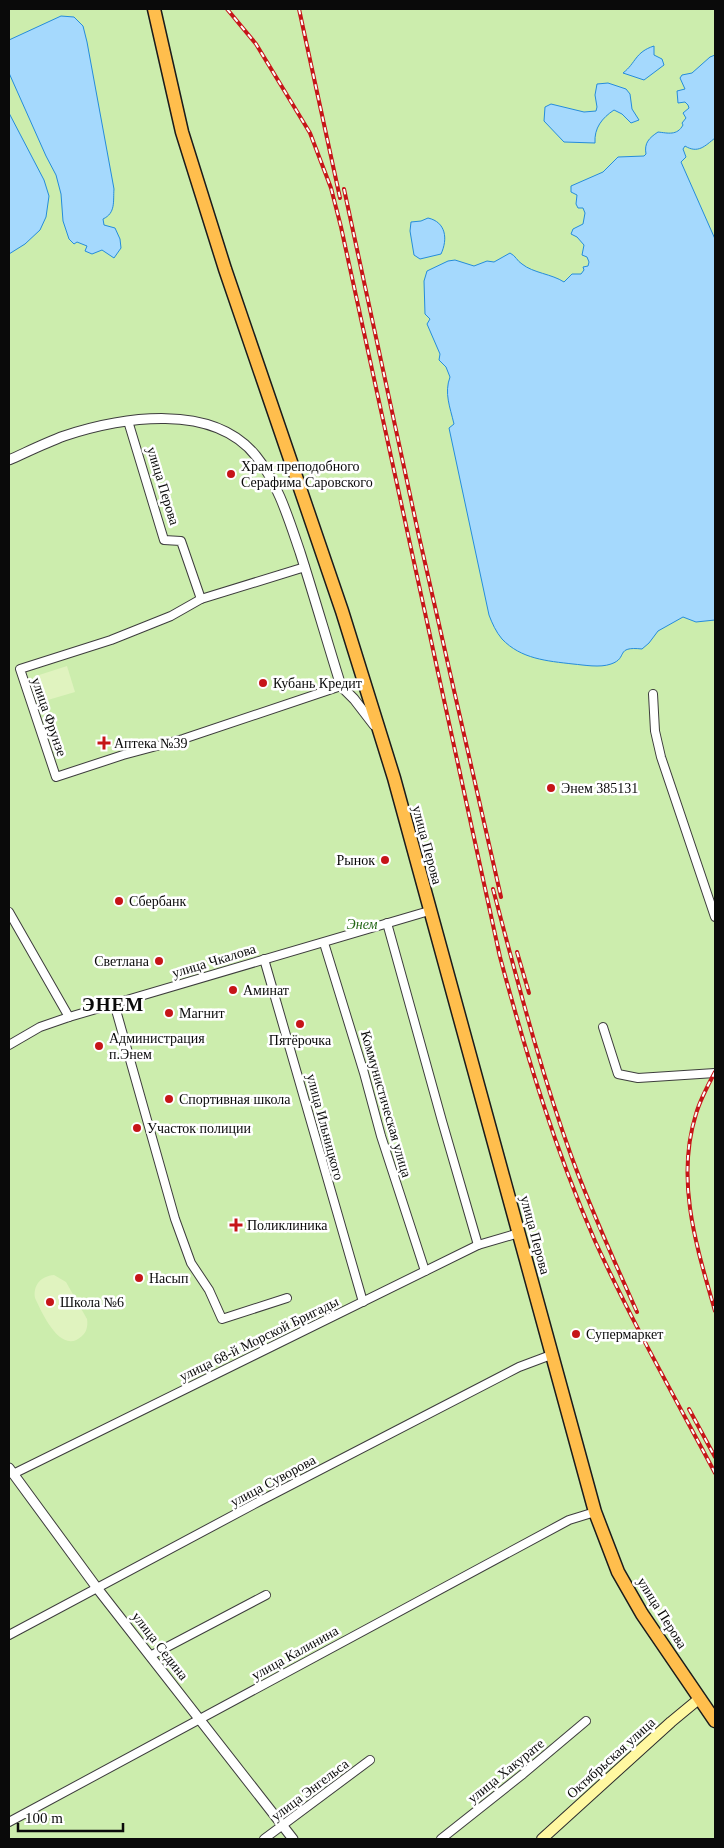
<svg xmlns="http://www.w3.org/2000/svg" width="724" height="1848" font-family="'Times New Roman',serif">
<rect width="100%" height="100%" fill="#fffbe6"/>
<rect fill="#ccedad" x="9" y="9" width="706" height="1830"/>
<g fill="#e0f3bf">
<polygon points="67,666 75,692 41,702 33,677"/>
<path d="M54,1275L66,1282L87,1319C88,1325 87,1332 82,1336C61,1356 42,1313 35,1298C33,1285 41,1276 54,1275Z"/>
</g>
<g fill="#a5d9fd" stroke="#258cdb">
<path d="M61,16L74,17L83,26L87,42L114,189C113,201 116,213 103,219L104,225L115,228L120,239L121,248L114,258L102,250L92,254L85,251L87,246L77,242L74,244L69,239L63,221L61,194L56,175L46,156L9,73V40Z"/>
<path d="M654,46V55L662,59L664,65L644,80L623,73C636,63 635,52 654,46Z"/>
<path d="M715,55V138C705,146 698,154 685,146L683,149L686,157L681,162L715,239V620L696,622L683,617L658,631L649,643L642,649C614,646 629,658 611,664C600,668 584,665 573,664C547,661 521,659 502,639C496,632 492,623 489,615L449,428L454,424C450,407 444,393 450,377L446,367L439,360L440,354L427,324L430,319L425,314L424,281L427,271L448,261L455,260L474,266L487,261L494,262L510,253C516,256 517,261 522,264C533,273 552,274 564,282L572,274H581L584,270L583,267L588,266L589,262L587,257L582,255L584,245L577,237L571,234L573,229L583,224L585,213L583,208H578L576,204L577,195L571,192V186L603,172L618,157L644,156L646,154C644,143 649,138 658,132C668,133 677,136 683,125L682,123L686,118L683,113L689,108L688,105L685,102L678,103L677,91L685,89L680,78L682,75L692,73L710,57Z"/>
<path d="M608,83L626,89L630,94L632,109L639,120L631,123L622,114L614,110C602,118 594,128 595,143L564,142L544,121L545,107L551,104L584,112L596,111L597,107L595,95L597,84Z"/>
<polygon points="9,113 44,180 49,196 46,217 40,230 25,244 9,254"/>
<path d="M428,218C446,222 448,239 441,254L420,259L414,255L410,231L411,222L421,221Z"/>
</g>
<g fill="none" stroke-linecap="round" stroke-linejoin="round">
<defs>
<g id="minor">
<polyline points="128,421 164,540 181,541 201,599"/>
<polyline points="305,567 201,599 171,616 111,640 20,669 56,777 123,755 183,739 341,686"/>
<polyline points="653,694 655,731 661,757 715,917"/>
<polyline points="9,912 69,1017"/>
<polyline points="387,923 442,1121 478,1245"/>
<polyline points="324,943 364,1073 381,1136 425,1271"/>
<polyline points="264,959 363,1302"/>
<polyline points="114,1003 175,1219 191,1263 209,1290 222,1319 287,1298"/>
<polyline points="603,1027 618,1074 638,1078 715,1073"/>
<polyline points="9,1045 40,1027 69,1017 429,911"/>
<polyline points="13,1474 478,1245 519,1233"/>
<polyline points="9,1635 260,1501 519,1367 551,1355"/>
<polyline points="150,1656 266,1595"/>
<polyline points="9,1822 569,1520 595,1512"/>
<polyline points="264,1839 370,1760"/>
<polyline points="441,1839 523,1774 586,1721"/>
</g>
<g id="tertiary">
<path d="M9,460C27,452 45,443 64,436C122,417 213,402 256,456C278,483 289,520 300,552C314,596 327,641 341,686L354,699L374,725"/>
<polyline points="9,1468 97,1588 293,1839"/>
</g>
<polyline id="secondary" points="542,1839 671,1722 700,1698"/>
<polyline id="trunk" points="154,9 182,132 225,269 342,611 394,778 595,1512 618,1572 642,1614 715,1721"/>
</defs>
<use href="#minor" stroke="#3d3d3d" stroke-width="10"/>
<use href="#tertiary" stroke="#3d3d3d" stroke-width="11"/>
<use href="#secondary" stroke="#2c2c2c" stroke-width="12"/>
<use href="#trunk" stroke="#1b1b1b" stroke-width="15"/>
<use href="#minor" stroke="#fff" stroke-width="8"/>
<use href="#tertiary" stroke="#fff" stroke-width="9"/>
<use href="#secondary" stroke="#fff8a1" stroke-width="10"/>
<use href="#trunk" stroke="#ffbe4d" stroke-width="12"/>
<defs>
<g id="rail">
<path d="M227,9L256,44L310,133L331,188L341,227L500,957C526,1054 555,1149 595,1241C631,1320 674,1396 715,1473"/>
<polyline points="299,9 340,198"/>
<polyline points="344,189 418,532 501,897"/>
<path d="M493,889C517,979 540,1070 572,1158C591,1210 614,1261 637,1312"/>
<polyline points="517,952 529,993"/>
<path d="M715,1072C708,1085 700,1100 696,1114C675,1181 697,1248 715,1311"/>
<polyline points="689,1409 715,1457"/>
</g>
</defs>
<use href="#rail" stroke="#c61518" stroke-width="4"/>
<use href="#rail" stroke="#fff" stroke-width="2" stroke-dasharray="5.5" stroke-linecap="butt"/>
</g>
<g fill="#c61518" stroke="#fff" stroke-width="2">
<circle cx="231" cy="474" r="5"/>
<circle cx="263" cy="683" r="5"/>
<path d="M101.5 735.5h5v5h5v5h-5v5h-5v-5h-5v-5h5z"/>
<circle cx="551" cy="788" r="5"/>
<circle cx="385" cy="860" r="5"/>
<circle cx="119" cy="901" r="5"/>
<circle cx="159" cy="961" r="5"/>
<circle cx="233" cy="990" r="5"/>
<circle cx="169" cy="1013" r="5"/>
<circle cx="300" cy="1024" r="5"/>
<circle cx="99" cy="1046" r="5"/>
<circle cx="169" cy="1099" r="5"/>
<circle cx="137" cy="1128" r="5"/>
<path d="M233.5 1217.5h5v5h5v5h-5v5h-5v-5h-5v-5h5z"/>
<circle cx="139" cy="1278" r="5"/>
<circle cx="50" cy="1302" r="5"/>
<circle cx="576" cy="1334" r="5"/>
</g>
<g text-anchor="middle" dominant-baseline="central" stroke-width="5" stroke-linejoin="round" paint-order="stroke">
<g font-size="14" fill="#0a0a0a" stroke="#fff" text-anchor="start">
<text x="241" y="466">Храм преподобного<tspan x="241" dy="16">Серафима Саровского</tspan></text>
<text x="273" y="683">Кубань Кредит</text>
<text x="114" y="743">Аптека №39</text>
<text x="561" y="788">Энем 385131</text>
<text x="375" y="860" text-anchor="end">Рынок</text>
<text x="129" y="901">Сбербанк</text>
<text x="149" y="961" text-anchor="end">Светлана</text>
<text x="243" y="990">Аминат</text>
<text x="179" y="1013">Магнит</text>
<text x="109" y="1038">Администрация<tspan x="109" dy="16">п.Энем</tspan></text>
<text x="300" y="1040" text-anchor="middle">Пятёрочка</text>
<text x="179" y="1099">Спортивная школа</text>
<text x="147" y="1128">Участок полиции</text>
<text x="247" y="1225">Поликлиника</text>
<text x="149" y="1278">Насып</text>
<text x="60" y="1302">Школа №6</text>
<text x="586" y="1334">Супермаркет</text>
</g>
<g font-size="14" fill="#0a0a0a" stroke="#fff">
<text transform="translate(163 486) rotate(73)">улица Перова</text>
<text transform="translate(49 717) rotate(71)">улица Фрунзе</text>
<text transform="translate(427 845) rotate(75)">улица Перова</text>
<text transform="translate(214 961) rotate(-17)">улица Чкалова</text>
<text transform="translate(386 1104) rotate(74)">Коммунистическая улица</text>
<text transform="translate(325 1127) rotate(75)">улица Ильницкого</text>
<text transform="translate(535 1235) rotate(75)">улица Перова</text>
<text transform="translate(259 1339) rotate(-26)">улица 68-й Морской Бригады</text>
<text transform="translate(273 1481) rotate(-28)">улица Суворова</text>
<text transform="translate(662 1613) rotate(58)">улица Перова</text>
<text transform="translate(160 1646) rotate(52)">улица Седина</text>
<text transform="translate(295 1653) rotate(-29)">улица Калинина</text>
<text transform="translate(611 1758) rotate(-42)">Октябрьская улица</text>
<text transform="translate(506 1771) rotate(-39)">улица Хакурате</text>
<text transform="translate(310 1790) rotate(-37)">улица Энгельса</text>
</g>
<g font-size="14" font-style="italic" fill="#236615" stroke="#fff">
<text x="362" y="924">Энем</text>
</g>
<g font-size="19" font-weight="bold" letter-spacing="1" fill="#0a0a0a" stroke="#fff">
<text x="113" y="1004">ЭНЕМ</text>
</g>
</g>
<rect width="724" height="1848" fill="none" stroke="#0a0a0a" stroke-width="20"/>
<path d="M18 1823v8h105v-8" fill="none" stroke="#0a0a0a" stroke-width="2.5"/>
<text x="25" y="1823" font-size="15" fill="#0a0a0a" stroke="#ffffff" stroke-width="4" paint-order="stroke">100 m</text>
</svg>
